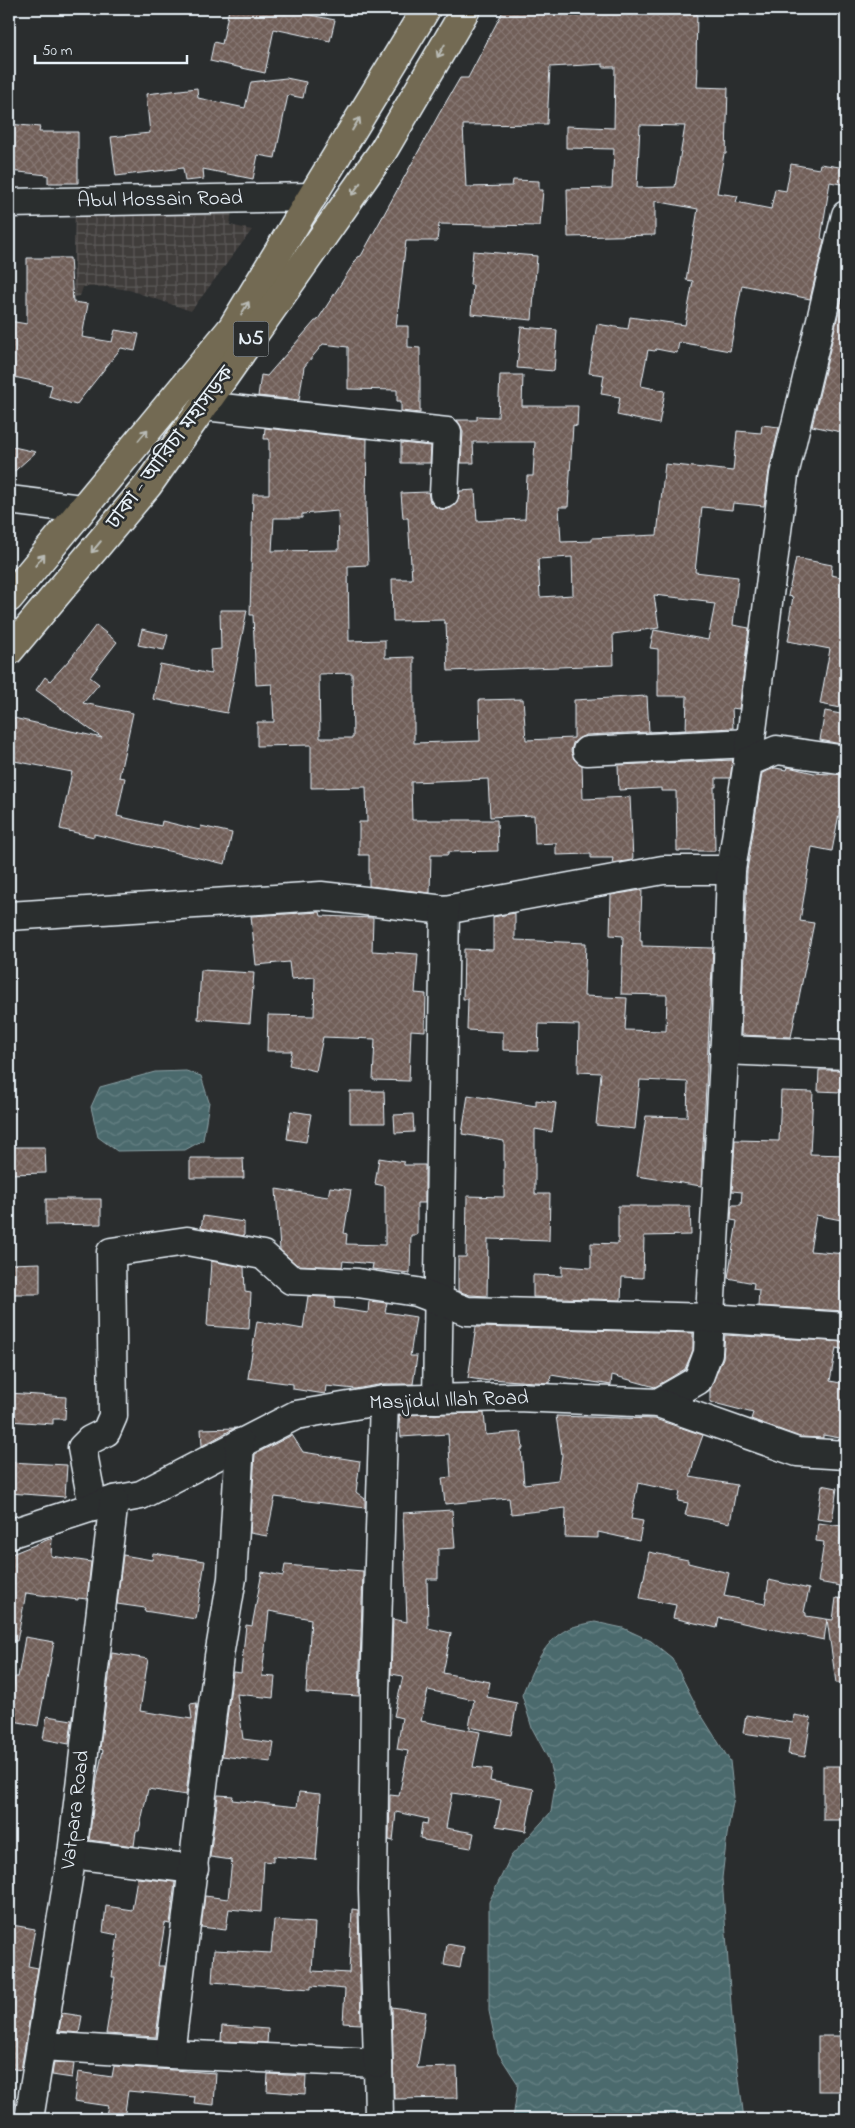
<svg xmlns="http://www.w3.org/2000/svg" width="855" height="2128" font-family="'Indie Flower','Noto Sans Bengali',sans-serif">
<defs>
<pattern id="industrial-grid" width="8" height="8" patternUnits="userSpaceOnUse" patternTransform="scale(1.25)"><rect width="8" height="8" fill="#3f3c3b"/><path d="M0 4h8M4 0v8" fill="none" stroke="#5b5958"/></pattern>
<pattern id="water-waves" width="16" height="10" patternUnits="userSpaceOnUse" patternTransform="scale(1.25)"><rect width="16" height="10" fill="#4b6a6d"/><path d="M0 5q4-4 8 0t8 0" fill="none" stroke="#658083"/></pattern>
<pattern id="building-cross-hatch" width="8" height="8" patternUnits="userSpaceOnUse" patternTransform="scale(1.25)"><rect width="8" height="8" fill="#715f59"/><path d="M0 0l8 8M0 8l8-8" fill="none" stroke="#857672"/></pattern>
</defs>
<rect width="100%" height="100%" fill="#2a2d2e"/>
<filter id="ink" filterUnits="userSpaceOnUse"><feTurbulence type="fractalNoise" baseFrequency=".02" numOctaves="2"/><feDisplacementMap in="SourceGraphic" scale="10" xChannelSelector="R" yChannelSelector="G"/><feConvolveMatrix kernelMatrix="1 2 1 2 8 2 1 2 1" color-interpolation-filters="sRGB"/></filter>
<g filter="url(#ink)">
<polygon fill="url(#industrial-grid)" points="233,203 230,225 252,230 191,311 129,290 107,287 83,287 80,296 73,297 75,207"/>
<g fill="url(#water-waves)" stroke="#8aa0a5">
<polygon points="186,1071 201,1076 209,1102 203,1140 185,1150 117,1151 98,1137 91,1107 100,1087 155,1072"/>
<path d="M595,1622L623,1628L651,1641L672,1658L700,1713L730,1761L734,1797L727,1835L722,1878L733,2032L744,2119H513L518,2084L498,2053L489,2011V1902L511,1856L551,1812L555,1785L548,1758L532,1728L522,1695C532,1671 543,1641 568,1629C576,1625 587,1624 595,1622Z"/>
</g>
<g fill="url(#building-cross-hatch)" stroke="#e8f1f8" fill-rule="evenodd">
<polygon points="229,9 291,9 290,11 335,20 330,41 274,29 265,73 210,61 214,42 222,44"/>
<path d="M504,9H697L696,67H698L697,87L728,88L726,154H724L717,193L738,196L736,202L771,209L775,189L786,191L791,164L819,169L820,164L846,168V185L830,182L821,238L824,240L810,299L742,285L730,351L679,342L677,353L656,349L655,351L648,350L641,386L665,391L659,424L617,415L620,397L601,394L604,375L589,373L597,324L628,329L630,317L685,325L693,281L686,280L698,209L655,201V235L568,237L567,189L612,188L614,149L566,148V126L614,128L615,67H603V64L550,67L547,124L463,125L466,187L512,186L513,180L539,181V190H543L540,226L439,224L437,241H406L396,326H408V347L420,348V413L401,411V401H397V390L348,389V347L323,344L304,367L299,400L258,396L261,375L267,376L315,321H317L358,257L361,256L439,114L460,78H468ZM640,125L685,126L675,187L637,188Z"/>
<polygon points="286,78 306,82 303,98 288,95 275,158 258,155 253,179 203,169 204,179 185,181 183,168 116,176 111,137 150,133 146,94 197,88 198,98 245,108 251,82"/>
<polygon points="9,124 40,127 39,132 78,132 78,183 48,183 48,175 9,171"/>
<polygon points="473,251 537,256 532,320 471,314 473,285 470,285"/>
<polygon points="27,258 70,258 73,302 88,304 82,337 112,342 115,330 139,334 135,351 121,348 76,405 49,397 52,385 9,376 9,321 27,324"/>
<polygon points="846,281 846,295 842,316 846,317 846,335 839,373 846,374 846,433 812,426"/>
<polygon points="521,327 557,330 554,371 517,368"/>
<path d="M500,375H523L522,406H578L577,426L573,425L568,507H559L561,542L592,541V538L657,535L665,464L733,471L737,431L761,433L762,425L779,427L769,471L764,506L733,503L732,510L702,507L695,572L738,577L733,625L749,628L739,709L732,708L733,728L586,735L579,738L573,743L571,751L574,759L582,765L583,799L630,797L633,860L612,863L613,858H591V854L556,855V843L535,844L534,815L490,817L488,779L411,782L412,820H497L498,851L448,852V855H431L430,893L369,886V855H359V822H367L366,787L311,788V745L257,746V722H274L272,684L256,685L253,615H250L253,494H269V439H264L265,428L367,439L366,509L368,565L348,566L349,641L385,640V658L414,657V743L480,741L479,700L523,699L526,740L574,738V700L647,696L649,732L686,730L687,696H658V649L650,648L654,630L708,640L715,604L706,603L707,601L654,595L659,628L613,634L614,665L448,671L446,623H444V620L393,621L392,579H412L408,518H403L401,493L428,492L430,502L436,507L444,510L451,508L457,503L460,491L475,490L477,521L525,519L527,476H533L535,442H473L474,463H461L463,432L461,426L457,420H477V416L498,417ZM338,511L339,550L272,551L274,518H302V514ZM572,557L573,595L540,597L538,559ZM352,673L353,738H320L319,674Z"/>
<polygon points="401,443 431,446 430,463 401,463"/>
<polygon points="9,446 36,452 9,476"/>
<polygon points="796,558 832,565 831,575 846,578 846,680 841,708 820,704 830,649 788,641 792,619 789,619 793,597 788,596"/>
<polygon points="220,610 247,610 227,713 153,699 160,664 211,674 210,650 221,649"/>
<polygon points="96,625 117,642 90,677 99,684 83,703 133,713 119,777 125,778 117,816 161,826 162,821 200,830 201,826 232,833 225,864 94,834 94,837 60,829 72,772 9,760 9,717 102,738 36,690 45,677 50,681 70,659"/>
<polygon points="142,629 168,635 164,650 138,645"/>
<polygon points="825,711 846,715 841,744 820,740"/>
<polygon points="733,760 730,778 716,778 716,787 714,787 715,851 677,851 676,791 661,791 661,788 619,790 618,765"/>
<polygon points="788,767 814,773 846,775 846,804 841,803 832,851 812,847 800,921 814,923 791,1037 741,1035 747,871 762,773 775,768 787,770"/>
<polygon points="642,890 640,941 642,941 642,946 713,948 701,1186 637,1176 646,1116 687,1117 688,1082 640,1080 635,1129 596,1125 601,1073 578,1072 579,1025 539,1024 538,1051 503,1050 503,1032 467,1030 468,999 463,999 464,949 493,950 493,917 515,913 515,940 586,943 584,996 627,998 625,1030 666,1031 667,995 621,994 623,936 610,935 611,895"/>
<polygon points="320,912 321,916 373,918 372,951 418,954 415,993 426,994 425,1031 411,1030 409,1081 373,1080 375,1039 323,1037 316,1071 289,1065 292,1051 267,1051 268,1015 314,1016 315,977 291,979 289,962 256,965 251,916"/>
<polygon points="201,970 254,973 250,1023 198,1019"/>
<polygon points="819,1070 841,1070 841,1092 818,1091"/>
<polygon points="350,1091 384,1091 385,1123 350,1123"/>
<polygon points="781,1091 813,1092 810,1154 846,1155 846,1221 816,1215 810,1251 846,1254 846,1311 758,1306 759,1290 753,1289 754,1283 728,1278 737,1221 731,1220 732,1205 741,1205 742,1192 732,1191 735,1140 779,1141"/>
<polygon points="468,1095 536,1106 536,1100 556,1103 552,1132 535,1129 535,1194 550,1194 549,1241 488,1239 487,1296 470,1295 458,1291 458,1257 466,1257 467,1196 504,1197 504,1141 462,1134"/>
<polygon points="291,1111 311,1114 306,1142 287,1139"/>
<polygon points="413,1114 414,1132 395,1133 394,1115"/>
<polygon points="9,1147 45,1147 46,1173 9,1174"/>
<polygon points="190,1158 243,1158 244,1178 190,1178"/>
<polygon points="379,1158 404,1162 404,1165 425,1165 425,1203 417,1203 417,1235 411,1235 410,1273 372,1269 373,1264 343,1261 342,1267 297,1265 280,1250 276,1189 328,1197 330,1187 351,1190 344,1233 347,1234 346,1244 385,1245 385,1186 375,1184"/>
<polygon points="46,1199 101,1199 101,1224 46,1225"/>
<polygon points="618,1206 690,1206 691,1235 644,1236 643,1278 622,1277 621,1300 533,1297 533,1275 562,1276 562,1266 591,1268 591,1243 618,1244"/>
<polygon points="203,1216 244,1222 244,1236 201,1228"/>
<polygon points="211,1261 244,1267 245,1292 251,1293 249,1329 207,1326"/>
<polygon points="40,1263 40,1294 9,1294 9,1264"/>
<polygon points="308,1296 335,1298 334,1308 368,1313 369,1301 387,1303 385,1312 416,1317 410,1356 417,1356 413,1384 384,1384 355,1389 326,1386 325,1394 293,1389 293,1384 248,1378 257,1321 303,1329"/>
<polygon points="476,1327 693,1333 693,1350 685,1369 655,1387 612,1375 611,1385 551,1375 550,1383 489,1379 489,1381 468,1378"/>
<polygon points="725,1335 846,1342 846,1350 836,1348 830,1381 846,1384 846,1439 823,1435 823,1438 800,1437 751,1419 753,1413 710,1402 710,1388 723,1358"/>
<polygon points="9,1393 66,1397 65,1419 53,1419 53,1424 9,1421"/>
<polygon points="484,1413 486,1435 521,1432 523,1449 521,1449 524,1484 558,1480 562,1455 556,1416 655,1419 703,1435 694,1460 690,1477 737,1485 730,1523 685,1515 688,1503 678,1501 680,1492 638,1483 631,1519 643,1521 639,1541 598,1532 598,1538 565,1537 566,1508 511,1514 509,1498 445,1504 442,1478 451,1477 448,1434 401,1437 399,1415"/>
<polygon points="237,1428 233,1429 202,1446 201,1429"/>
<polygon points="292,1435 303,1452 360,1461 356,1492 365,1499 365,1508 275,1497 267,1536 250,1533 255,1454"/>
<polygon points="9,1462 67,1465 65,1497 9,1493"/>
<polygon points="822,1485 837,1488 832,1521 817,1519"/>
<polygon points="452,1510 455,1548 438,1549 438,1579 427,1579 428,1628 451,1633 443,1673 490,1682 487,1697 517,1703 511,1735 469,1727 474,1700 428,1690 421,1721 480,1732 473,1767 492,1769 490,1781 534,1789 526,1831 496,1826 501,1800 452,1793 446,1828 474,1833 471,1848 424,1840 424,1839 420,1838 422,1823 427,1824 428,1819 396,1812 393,1841 389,1840 390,1795 399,1796 408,1751 397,1749 402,1718 394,1716 403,1676 391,1674 393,1619 407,1622 403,1513"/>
<polygon points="818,1523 842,1526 839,1552 846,1553 846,1587 818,1582 824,1542 816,1541"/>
<polygon points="52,1538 51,1556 91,1562 87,1599 78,1598 78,1600 26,1593 17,1641 9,1640 9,1555"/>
<polygon points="649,1552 688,1560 688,1563 729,1573 724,1596 765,1604 769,1580 809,1589 804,1612 806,1613 806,1616 833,1620 836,1598 846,1599 846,1683 836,1683 827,1619 824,1640 719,1618 717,1628 673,1618 676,1605 640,1598"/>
<polygon points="153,1553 205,1561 196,1619 144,1611 145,1608 117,1604 123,1555 152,1560"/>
<polygon points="285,1565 363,1571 359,1696 306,1693 311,1619 269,1611 262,1676 275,1677 273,1698 237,1694 243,1739 274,1743 271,1762 222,1756 233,1672 241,1673 246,1625 252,1626 262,1572 283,1576"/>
<polygon points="25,1637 54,1642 38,1726 9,1720 9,1708 15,1677 18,1677"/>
<polygon points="112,1653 148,1659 140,1711 192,1719 190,1704 197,1703 186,1795 148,1789 139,1831 136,1831 134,1846 89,1840 97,1779 103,1750 100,1749"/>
<polygon points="746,1715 793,1723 794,1715 811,1718 805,1757 788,1754 790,1740 743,1733"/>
<polygon points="47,1716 72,1720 69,1744 43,1739"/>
<rect x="823" y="1766" width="23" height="54"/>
<polygon points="299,1792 321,1794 316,1860 273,1856 273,1862 264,1861 261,1912 229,1909 226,1930 201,1927 205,1896 228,1899 232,1860 210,1857 218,1795 233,1796 232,1800 297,1807"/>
<polygon points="137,1878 175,1882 170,1924 165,1923 158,1966 165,1966 156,2037 106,2034 115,1977 112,1977 118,1935 103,1932 106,1906 132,1910"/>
<polygon points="352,1909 358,1910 361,2024 343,2023 345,1989 311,1986 311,1989 212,1982 214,1950 271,1953 274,1920 315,1923 312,1971 349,1973"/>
<polygon points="12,1925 35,1929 28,1966 38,1968 21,2070 9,2068 9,1944"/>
<polygon points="447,1944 464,1947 460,1968 444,1965"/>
<polygon points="392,2007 426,2012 417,2068 457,2067 458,2098 394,2099"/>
<polygon points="62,2013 82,2016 79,2033 59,2031"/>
<polygon points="222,2026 268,2029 267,2043 221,2041"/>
<rect x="818" y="2036" width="28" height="55"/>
<polygon points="54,2062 74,2064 72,2078 52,2075"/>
<polygon points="114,2066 216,2073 214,2105 194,2103 195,2097 128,2091 124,2119 105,2119 108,2106 74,2101 78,2072 112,2077"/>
<polygon points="268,2074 306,2076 305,2094 267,2091"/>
</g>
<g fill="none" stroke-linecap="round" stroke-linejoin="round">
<defs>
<g id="minor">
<polyline points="9,203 312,197"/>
<polyline points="204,406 447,432 444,494"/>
<polyline points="9,500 81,509"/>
<polyline points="587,751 750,743"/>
<polyline points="748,762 784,475 846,215"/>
<polyline points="9,916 321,896 445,910 663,870 731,870 748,762 777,750 846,760"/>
<polyline points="724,1050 846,1055"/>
<polyline points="437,1399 445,910"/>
<polyline points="658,1403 698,1380 708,1353 726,1021 731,870"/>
<polyline points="93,1507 82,1448 90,1440 106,1432 113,1416 111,1252 187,1241 263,1255 291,1280 358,1283 417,1292 467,1311 710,1318 846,1327"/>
<polyline points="9,1534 114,1500 141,1495 296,1415 384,1400 517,1397 658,1403 797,1452 846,1455"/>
<polyline points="72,1854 194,1869"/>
<polyline points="42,2046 170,2054 378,2063 379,2119"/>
<polyline points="170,2054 219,1656 232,1578 240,1443"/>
<polyline points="378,2063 373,1889 375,1693 384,1400"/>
<polyline points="29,2119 72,1854 114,1500"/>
</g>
<g id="highway">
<polyline points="9,598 232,328 426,9"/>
<polyline points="9,651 148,485 383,151 466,9"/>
</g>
</defs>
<use href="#minor" stroke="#e8f1f8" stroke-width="31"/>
<use href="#highway" stroke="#e8f1f8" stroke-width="31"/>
<use href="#minor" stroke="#2a2d2e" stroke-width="28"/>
<use href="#highway" stroke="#736b52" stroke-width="28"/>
</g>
<defs><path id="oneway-shaft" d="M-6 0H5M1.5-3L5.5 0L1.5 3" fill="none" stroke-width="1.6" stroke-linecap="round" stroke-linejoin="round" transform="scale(1.25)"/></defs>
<g stroke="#b9bbb6">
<use href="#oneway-shaft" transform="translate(441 51) rotate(120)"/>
<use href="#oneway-shaft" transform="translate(356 124) rotate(-59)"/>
<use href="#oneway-shaft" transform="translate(356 189) rotate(125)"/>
<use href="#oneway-shaft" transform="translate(245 308) rotate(-59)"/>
<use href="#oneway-shaft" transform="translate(143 435) rotate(-50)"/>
<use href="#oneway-shaft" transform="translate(96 547) rotate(130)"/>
<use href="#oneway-shaft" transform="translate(40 560) rotate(-51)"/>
</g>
</g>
<g text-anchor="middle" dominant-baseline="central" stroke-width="5" stroke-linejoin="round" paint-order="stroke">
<rect fill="#2a2d2e" stroke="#afb6bb" stroke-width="1" x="233.5" y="321.5" width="35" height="35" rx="4"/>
<g font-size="20" font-weight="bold" fill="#e8f1f8">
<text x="251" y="339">N5</text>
</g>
<g font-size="21" fill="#e8f1f8" stroke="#2a2d2e">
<text transform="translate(160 200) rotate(-1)">Abul Hossain Road</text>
<text transform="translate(171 448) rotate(-53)">ঢাকা - আরিচা মহাসড়ক</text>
<text transform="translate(449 1401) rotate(-2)">Masjidul Illah Road</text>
<text transform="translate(76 1810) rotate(-83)">Vatpara Road</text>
</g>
</g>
<rect width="855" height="2128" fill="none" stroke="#2a2d2e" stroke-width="30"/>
<rect x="15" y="15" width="825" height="2098" fill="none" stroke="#e8f1f8" stroke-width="2" filter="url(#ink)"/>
<path d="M35 55v8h152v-8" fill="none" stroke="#e8f1f8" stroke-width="2.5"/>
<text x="42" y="55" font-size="15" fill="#e8f1f8" stroke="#2a2d2e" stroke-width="4" paint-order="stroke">50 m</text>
</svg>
